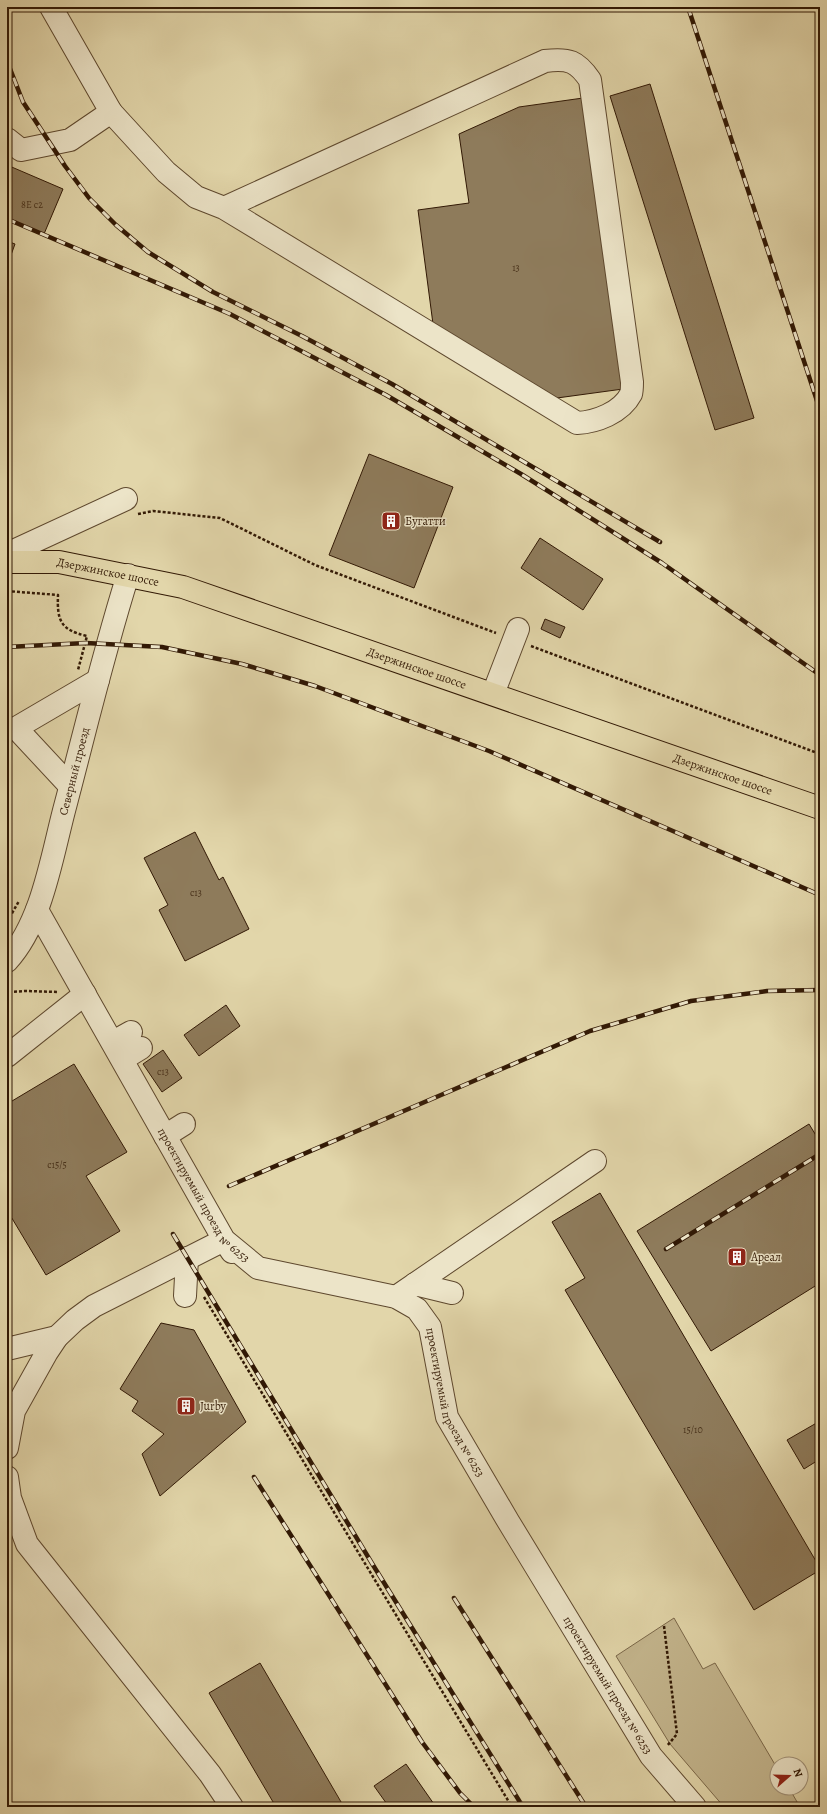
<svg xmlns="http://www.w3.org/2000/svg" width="827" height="1814" font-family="Alegreya,serif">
<rect width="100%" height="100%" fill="#e2d6aa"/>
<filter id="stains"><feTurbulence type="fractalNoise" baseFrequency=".005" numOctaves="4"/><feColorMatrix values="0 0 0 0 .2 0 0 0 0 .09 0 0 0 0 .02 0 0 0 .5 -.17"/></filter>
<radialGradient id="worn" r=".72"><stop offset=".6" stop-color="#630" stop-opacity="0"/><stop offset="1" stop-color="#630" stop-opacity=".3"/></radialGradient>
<polygon fill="#c4b68e" stroke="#7b684a" points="674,1618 703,1669 715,1663 777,1768 777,1788 789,1788 800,1807 724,1807 670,1744 616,1656"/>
<g fill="#8e7b5b" stroke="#321905">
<polygon points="650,84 754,418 715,430 610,96"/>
<polygon points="583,98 623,389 557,398 433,324 418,210 469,203 459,134 519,107"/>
<polygon points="7,165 63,189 44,234 7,218"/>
<polygon points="7,241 15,244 7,266"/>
<polygon points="369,454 453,487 414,588 329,555"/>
<polygon points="540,538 603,579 583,610 521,568"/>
<polygon points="545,619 565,627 560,638 541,629"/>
<polygon points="195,832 219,880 223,877 249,929 185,961 159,910 168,905 144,858"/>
<polygon points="226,1005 240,1026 199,1056 184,1035"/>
<polygon points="163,1050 182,1078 162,1092 143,1064"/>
<polygon points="74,1064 127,1152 86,1176 120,1231 46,1275 7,1210 7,1104"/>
<polygon points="809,1124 820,1142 820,1283 711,1351 637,1231"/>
<polygon points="600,1193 820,1568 820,1570 754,1610 565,1290 585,1278 552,1222"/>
<polygon points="161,1323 194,1330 246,1422 160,1496 142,1454 164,1434 132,1411 138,1401 120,1389"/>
<polygon points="820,1421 820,1459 804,1469 787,1440"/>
<polygon points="260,1663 344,1807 276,1807 209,1693"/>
<polygon points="406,1764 436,1807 389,1807 374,1786"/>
</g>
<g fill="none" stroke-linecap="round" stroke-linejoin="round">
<defs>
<g id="minor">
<path d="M111,112L166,172L196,197L224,208L577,423C596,422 621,413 631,394C632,391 632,386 632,382L590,80C577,61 569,58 545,61L224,208"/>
<polyline points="7,139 21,150 70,140 111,112 51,7"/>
<polyline points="7,554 126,499"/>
<polyline points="493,694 518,629"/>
<polyline points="70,786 16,728 98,680"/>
<path id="s1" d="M37,910L224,1240L258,1268L396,1297L417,1309L430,1327L447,1417L508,1521L651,1756L695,1807"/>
<path id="s2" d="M7,961C43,922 52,854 66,803C86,727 104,651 128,575"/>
<polyline points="113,1042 131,1032"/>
<polyline points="7,1056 85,994"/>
<polyline points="123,1059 141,1048"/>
<polyline points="165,1136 184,1124"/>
<polyline points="415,1284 452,1293"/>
<polyline points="185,1296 187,1258"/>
<polyline points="396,1297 595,1161"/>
<polyline points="7,1349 57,1337"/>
<polyline points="7,1448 14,1411 47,1352 57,1337 75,1320 94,1306 224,1240 232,1252"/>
<polyline points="7,1477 10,1498 27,1544 210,1774 232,1807"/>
</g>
<g id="major">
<path id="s3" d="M7,562H59L183,587L820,808"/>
</g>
</defs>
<use href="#minor" stroke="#5e482e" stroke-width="24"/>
<use href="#major" stroke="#321905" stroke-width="24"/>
<g stroke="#321905" stroke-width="2.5" stroke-dasharray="3 2" stroke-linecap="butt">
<polyline points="138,514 153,511 220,518 315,565 496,633"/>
<path d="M7,591L58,595C57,620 60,630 87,636L78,670"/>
<polyline points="531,646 820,754"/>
<polyline points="7,922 19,901"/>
<polyline points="9,992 26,991 58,992"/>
<polyline points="204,1297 512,1807"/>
<polyline points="664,1626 677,1734 667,1746"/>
</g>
<use href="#minor" stroke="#ece4c8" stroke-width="22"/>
<use href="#major" stroke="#e2d6aa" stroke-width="22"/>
<defs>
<g id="rail">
<polyline points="688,7 820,410"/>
<polyline points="7,61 23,102 65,166 89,198 116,225 148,252 213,292 302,336 392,384 660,542"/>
<polyline points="7,219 230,314 386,395 521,474 662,563 820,675"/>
<polyline points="7,647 86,643 162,647 242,664 315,686 489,751 820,895"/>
<polyline points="229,1186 590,1031 691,1001 767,991 820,990"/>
<polyline points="173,1234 373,1565 523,1807"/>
<polyline points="666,1249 820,1154"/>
<polyline points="254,1477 422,1742 460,1793 474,1807"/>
<polyline points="454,1598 586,1807"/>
</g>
</defs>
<use href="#rail" stroke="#321905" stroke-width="4.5"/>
<use href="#rail" stroke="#ece4c8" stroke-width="3" stroke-dasharray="9" stroke-linecap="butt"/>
</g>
<defs>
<symbol id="building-square" viewBox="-11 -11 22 22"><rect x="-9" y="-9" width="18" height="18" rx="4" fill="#8f2418" stroke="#ece4c8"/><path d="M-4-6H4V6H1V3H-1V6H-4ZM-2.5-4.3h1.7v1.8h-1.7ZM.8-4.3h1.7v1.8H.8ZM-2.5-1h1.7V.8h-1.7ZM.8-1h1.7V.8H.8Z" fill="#fff"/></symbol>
</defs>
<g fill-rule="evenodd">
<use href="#building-square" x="380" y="510" width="22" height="22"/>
<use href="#building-square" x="726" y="1246" width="22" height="22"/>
<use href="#building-square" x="175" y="1395" width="22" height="22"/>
</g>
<g text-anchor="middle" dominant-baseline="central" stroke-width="3" stroke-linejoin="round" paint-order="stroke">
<g font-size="10" fill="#49321a">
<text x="32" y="204">8Е с2</text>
<text x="516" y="267">13</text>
<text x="196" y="892">с13</text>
<text x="163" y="1071">с13</text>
<text x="57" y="1164">с15/5</text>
<text x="693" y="1429">15/10</text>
</g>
<g font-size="12" fill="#321905" stroke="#ece4c8" text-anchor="start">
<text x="405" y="521">Бугатти</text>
<text x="751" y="1257">Ареал</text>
<text x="200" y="1406">Jurby</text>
</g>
<g font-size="12" fill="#321905" stroke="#ece4c8">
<text stroke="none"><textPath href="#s3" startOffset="102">Дзержинское шоссе</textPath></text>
<text stroke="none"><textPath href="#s3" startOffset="426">Дзержинское шоссе</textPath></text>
<text stroke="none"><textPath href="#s2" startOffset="203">Северный проезд</textPath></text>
<text stroke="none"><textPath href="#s3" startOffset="750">Дзержинское шоссе</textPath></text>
<text stroke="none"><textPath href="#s1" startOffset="331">проектируемый проезд № 6253</textPath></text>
<text stroke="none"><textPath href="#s1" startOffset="691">проектируемый проезд № 6253</textPath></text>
<text stroke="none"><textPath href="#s1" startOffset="1015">проектируемый проезд № 6253</textPath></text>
</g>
</g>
<rect width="827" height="1814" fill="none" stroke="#e2d6aa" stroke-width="24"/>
<rect x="8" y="8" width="811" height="1798" fill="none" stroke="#321905" stroke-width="2"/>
<rect x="12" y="12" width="803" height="1790" fill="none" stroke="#321905"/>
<g transform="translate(789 1776) rotate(70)"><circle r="19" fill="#ece4c8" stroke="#a2937a"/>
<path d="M0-3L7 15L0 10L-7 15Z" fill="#8f2418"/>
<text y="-6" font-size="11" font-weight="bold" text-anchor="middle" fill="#321905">N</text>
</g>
<rect width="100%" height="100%" filter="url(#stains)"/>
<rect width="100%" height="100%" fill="url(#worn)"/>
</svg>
